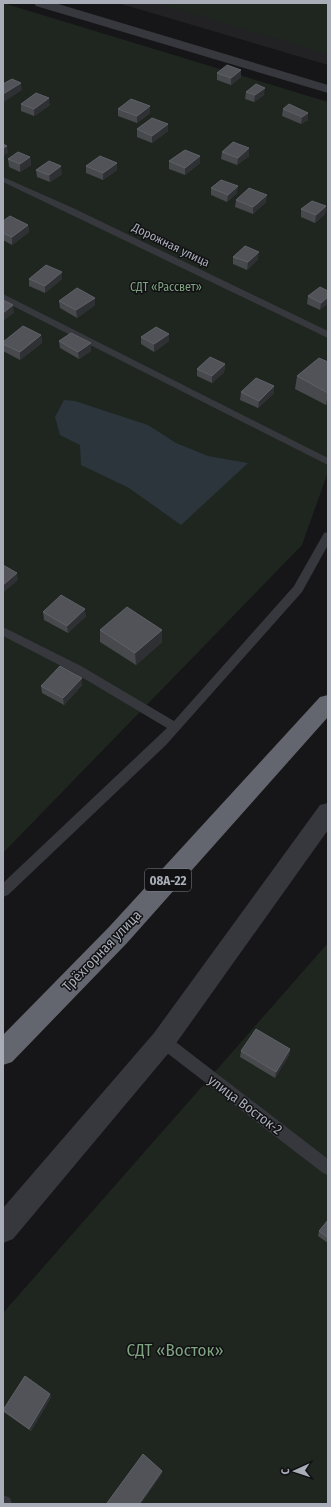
<svg xmlns="http://www.w3.org/2000/svg" width="331" height="1507" font-family="'Fira Sans Condensed',sans-serif">
<rect width="100%" height="100%" fill="#161618"/>
<polygon fill="#222225" points="118,3 328,3 328,65"/>
<g fill="#1e261f">
<polygon points="3,3 328,102 328,472 302,545 3,853"/>
<polygon points="156,3 328,3 328,54"/>
<polygon points="328,943 328,1504 3,1504 3,1313"/>
</g>
<polygon fill="#2c353c" points="64,400 75,401 148,425 176,443 208,456 248,463 181,525 129,488 81,465 80,445 60,435 55,417"/>
<g fill="none" stroke-linecap="round" stroke-linejoin="round">
<g fill="#37383d" fill-rule="evenodd">
<polygon points="3,177 73,208 328,331 328,338 3,182"/>
<polygon points="3,294 328,458 328,465 3,301"/>
<polygon points="328,532 328,545 302,592 166,745 8,895 3,897 3,883 167,728 73,672 3,636 3,627 81,666 174,721 294,586 324,533"/>
<polygon points="163,1035 168,1036 328,1159 328,1175 323,1173 158,1046 156,1041 158,1036"/>
<polygon points="3,1495 10,1498 12,1504 3,1504"/>
</g>
<g fill="#37383d" fill-rule="evenodd">
<polygon points="34,3 55,3 328,85 328,93 36,6"/>
<polygon points="328,803 328,830 172,1049 13,1239 3,1243 3,1208 154,1033 320,805"/>
</g>
<polygon fill="#63666e" fill-rule="evenodd" points="328,695 328,717 127,943 12,1062 3,1065 3,1035 109,927 320,697"/>
</g>
<g fill="#47494d">
<polygon points="241,70 241,77 231,85 217,80 217,73"/>
<polygon points="246,92 264,95 254,102 245,99"/>
<polygon points="21,104 50,105 34,116 21,111"/>
<polygon points="118,109 150,113 137,123 118,116"/>
<polygon points="283,109 308,120 301,124 282,116"/>
<polygon points="168,124 168,131 152,143 137,137 137,129"/>
<polygon points="222,152 249,156 237,165 221,159"/>
<polygon points="30,157 31,165 20,172 9,167 8,159"/>
<polygon points="169,161 200,163 185,175 169,169"/>
<polygon points="117,163 117,170 103,180 86,173 86,166"/>
<polygon points="36,170 62,174 50,182 37,177"/>
<polygon points="211,188 237,193 227,202 211,195"/>
<polygon points="236,200 266,202 253,214 235,207"/>
<polygon points="326,206 325,214 315,223 301,217 301,209"/>
<polygon points="3,221 28,225 29,232 12,245 3,240"/>
<polygon points="233,257 258,259 247,270 233,264"/>
<polygon points="62,272 62,279 45,293 29,286 29,279"/>
<polygon points="328,291 320,310 307,304 308,296"/>
<polygon points="95,298 95,305 77,318 60,308 59,301"/>
<polygon points="41,335 42,343 20,360 3,351 3,342"/>
<polygon points="141,337 169,341 154,352 141,344"/>
<polygon points="59,341 91,351 79,359 60,348"/>
<polygon points="328,362 328,404 326,405 295,389 297,376"/>
<polygon points="225,364 224,372 212,383 197,376 197,369"/>
<polygon points="241,392 274,393 258,408 240,400"/>
<polygon points="43,612 86,616 68,633 44,620"/>
<polygon points="100,630 162,630 162,642 136,665 100,642"/>
<polygon points="82,685 64,705 42,693 41,686"/>
<polygon points="290,1049 289,1055 275,1078 240,1057 241,1051"/>
<polygon points="328,1220 328,1243 318,1236 319,1231"/>
<polygon points="51,1397 31,1431 5,1413 3,1410"/>
</g>
<g fill="#2f3033">
<polygon points="241,70 241,77 231,85 231,78"/>
<polygon points="21,83 22,90 4,102 3,94"/>
<polygon points="265,88 264,95 254,102 255,95"/>
<polygon points="49,98 50,105 34,116 34,109"/>
<polygon points="150,106 150,113 137,123 137,116"/>
<polygon points="308,113 308,120 301,124 302,117"/>
<polygon points="168,124 168,131 152,143 152,136"/>
<polygon points="7,146 8,153 3,156 3,148"/>
<polygon points="249,148 249,156 237,165 238,158"/>
<polygon points="200,156 200,163 185,175 185,168"/>
<polygon points="30,157 31,165 20,172 20,164"/>
<polygon points="117,163 117,170 103,180 103,173"/>
<polygon points="61,166 62,174 50,182 49,175"/>
<polygon points="238,186 237,193 227,202 228,195"/>
<polygon points="267,195 266,202 253,214 253,207"/>
<polygon points="326,206 325,214 315,223 316,215"/>
<polygon points="28,225 29,232 12,245 12,237"/>
<polygon points="259,252 258,259 247,270 248,262"/>
<polygon points="62,272 62,279 45,293 45,286"/>
<polygon points="328,297 328,304 320,310 321,303"/>
<polygon points="95,298 95,305 77,318 76,310"/>
<polygon points="13,305 14,313 3,321 3,313"/>
<polygon points="169,334 169,341 154,352 154,344"/>
<polygon points="41,335 42,343 20,360 20,352"/>
<polygon points="91,343 91,351 79,359 78,352"/>
<polygon points="225,364 224,372 212,383 212,376"/>
<polygon points="274,386 274,393 258,408 259,401"/>
<polygon points="328,392 328,404 326,405 328,393"/>
<polygon points="17,573 18,580 3,593 3,585"/>
<polygon points="85,609 86,616 68,633 67,626"/>
<polygon points="162,630 162,642 136,665 135,653"/>
<polygon points="82,678 82,685 64,705 63,698"/>
<polygon points="290,1049 289,1055 275,1078 276,1072"/>
<polygon points="50,1394 51,1397 31,1431 29,1429"/>
<polygon points="162,1471 162,1474 141,1504 139,1504"/>
</g>
<g fill="#525359" stroke="#5f6168">
<polygon points="227,65 241,70 231,78 217,73"/>
<polygon points="12,79 21,83 3,94 3,84"/>
<polygon points="256,84 265,88 255,95 246,92"/>
<polygon points="36,93 49,98 34,109 21,104"/>
<polygon points="131,99 150,106 137,116 118,109"/>
<polygon points="289,104 308,113 302,117 283,109"/>
<polygon points="152,118 168,124 152,136 137,129"/>
<polygon points="233,142 249,148 238,158 222,152"/>
<polygon points="3,144 7,146 3,148"/>
<polygon points="185,150 200,156 185,168 169,161"/>
<polygon points="18,152 30,157 20,164 8,159"/>
<polygon points="100,156 117,163 103,173 86,166"/>
<polygon points="49,161 61,166 49,175 36,170"/>
<polygon points="221,180 238,186 228,195 211,188"/>
<polygon points="249,188 267,195 253,207 236,200"/>
<polygon points="312,201 326,206 316,215 301,209"/>
<polygon points="10,216 28,225 12,237 3,233 3,221"/>
<polygon points="245,246 259,252 248,262 233,257"/>
<polygon points="46,265 62,272 45,286 29,279"/>
<polygon points="320,287 328,291 328,297 321,303 308,296"/>
<polygon points="77,288 95,298 76,310 59,301"/>
<polygon points="3,300 13,305 3,313"/>
<polygon points="23,326 41,335 20,352 3,344 3,342"/>
<polygon points="156,327 169,334 154,344 141,337"/>
<polygon points="71,333 91,343 78,352 59,341"/>
<polygon points="210,357 225,364 212,376 197,369"/>
<polygon points="319,358 328,362 328,393 297,376"/>
<polygon points="256,378 274,386 259,401 241,392"/>
<polygon points="3,565 17,573 3,585"/>
<polygon points="61,595 85,609 67,626 43,612"/>
<polygon points="127,607 162,630 135,653 100,630"/>
<polygon points="60,666 82,678 63,698 41,686"/>
<polygon points="256,1029 290,1049 276,1072 241,1051"/>
<polygon points="328,1220 328,1238 319,1231"/>
<polygon points="25,1376 50,1394 29,1429 3,1410"/>
<polygon points="143,1454 162,1471 139,1504 108,1504 107,1503"/>
</g>
<g text-anchor="middle" dominant-baseline="central" stroke-width="3" stroke-linejoin="round" paint-order="stroke">
<g font-size="12" fill="#a8adb8" stroke="#111113">
<text transform="translate(171 245) rotate(26)">Дорожная улица</text>
</g>
<g font-size="12" fill="#7fa381" stroke="#111113">
<text x="166" y="287">СДТ «Рассвет»</text>
</g>
<rect fill="#111113" stroke="#7b7e86" stroke-width="1" x="145" y="869" width="46" height="22" rx="3"/>
<g font-size="13" font-weight="bold" fill="#a8adb8">
<text x="168" y="880">08А-22</text>
</g>
<g font-size="14" fill="#a8adb8" stroke="#111113">
<text transform="translate(102 951) rotate(-46)">Трёхгорная улица</text>
<text transform="translate(245 1105) rotate(37)">улица Восток-2</text>
</g>
<g font-size="17" fill="#7fa381" stroke="#111113">
<text x="175" y="1350">СДТ «Восток»</text>
</g>
</g>
<rect width="331" height="1507" fill="none" stroke="#a8adb8" stroke-width="8"/>
<g transform="translate(295 1471) rotate(267)" stroke="#111113" stroke-width="3" paint-order="stroke">
<path d="M0-3L7 15L0 10L-7 15Z" fill="#a8adb8"/>
<text y="-6" font-size="11" font-weight="bold" text-anchor="middle" fill="#a8adb8">С</text>
</g>
</svg>
